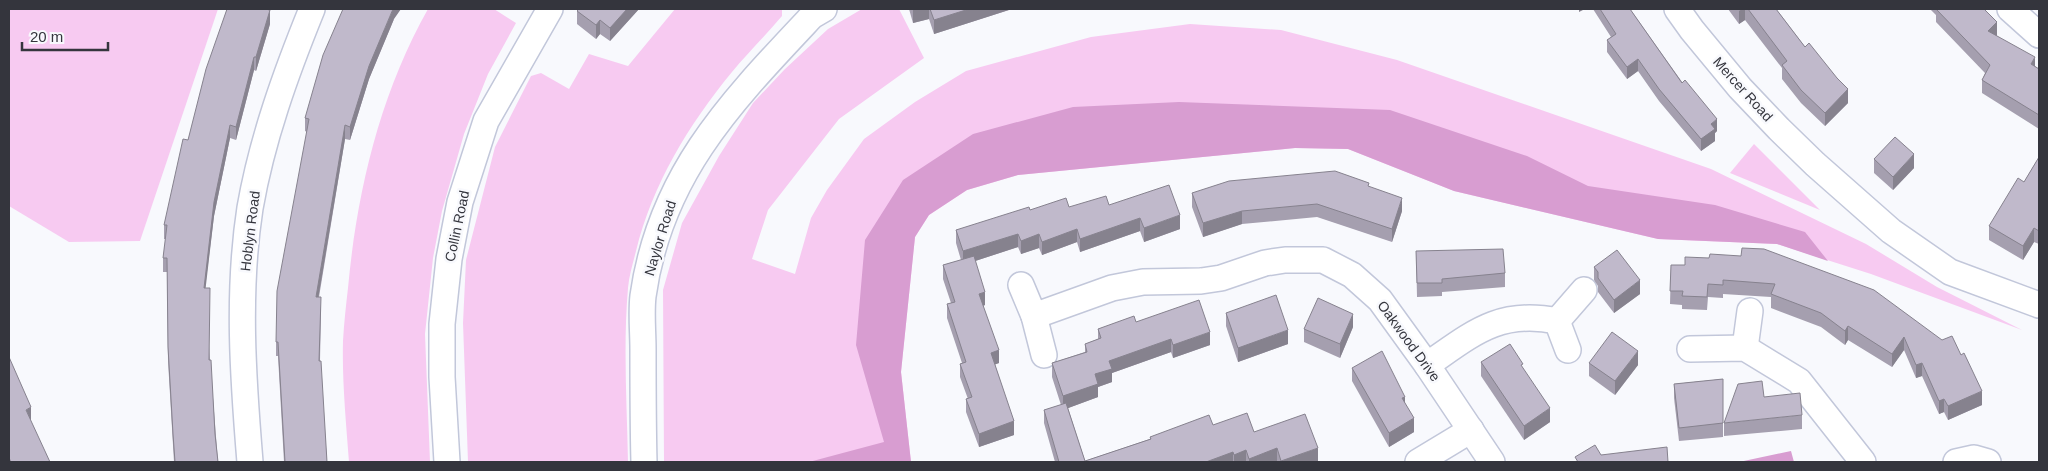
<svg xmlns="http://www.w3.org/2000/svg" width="2048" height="471" font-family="Helvetica,sans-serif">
<rect width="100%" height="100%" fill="#f8f9fd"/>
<g fill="#f7caf1">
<polygon points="9,9 218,9 140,241 69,242 9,206"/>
<path d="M428,9H494L516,23L488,74L464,134L442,211L433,258L425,334L430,462H349C346,422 342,381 343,341C344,323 346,305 348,288C357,191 380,94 428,9Z"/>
<path d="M675,9H782V16C766,35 748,53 732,72C689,124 652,185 636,251C633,263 629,276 628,288C623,346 627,405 628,462H468L463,323L466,260L495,147L531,76L541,73L569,89L589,54L628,66Z"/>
<polygon points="862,9 899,9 924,58 839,119 768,210 752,259 795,274 811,218 827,190 864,139 915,102 966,71 1091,37 1190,24 1281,30 1397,60 1711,169 1866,244 1937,287 2022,330 1871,274 1777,244 1658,239 1454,191 1348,149 1295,148 1018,175 967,190 929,215 915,237 901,372 911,462 664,462 663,290 682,223 719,156 753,103 785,69 828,29"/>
<polygon points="1754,144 1820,210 1730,173"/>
</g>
<g fill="#d89dd1">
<polygon points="1179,102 1390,110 1527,156 1588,186 1715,205 1805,232 1828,261 1777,244 1658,239 1454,191 1348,149 1295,148 1018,175 967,190 929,215 915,237 901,372 911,462 809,462 884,442 856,345 865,240 903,180 973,134 1073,107"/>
<polygon points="1791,451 1794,462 1739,462"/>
</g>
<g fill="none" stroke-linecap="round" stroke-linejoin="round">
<defs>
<g id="minor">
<polyline points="1677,9 1692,30 1740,88 1779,129 1815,164 1891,231 1950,272 2039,305"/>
<polyline points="2010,9 2039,35"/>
<polyline points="1021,285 1034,316 1112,288 1143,282 1201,281 1221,278 1265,263 1285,260 1323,260 1352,275 1380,300 1427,365 1492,462"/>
<polyline points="1034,316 1044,355"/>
<polyline points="1557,321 1584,290"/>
<polyline points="1745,348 1750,311"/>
<polyline points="1690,349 1745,348 1799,381 1863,462"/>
<path d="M1427,365C1472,334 1499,309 1557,321L1568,350"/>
<path d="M250,462C243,378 237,292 250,208C262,139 286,73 312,9"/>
<polyline points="447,462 442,377 442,324 449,259 460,202 486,121 550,9"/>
<path d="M644,462C643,424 643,387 643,349C643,332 641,313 643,296C660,174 732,101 812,16L824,9"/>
<polyline points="1418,462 1471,430"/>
<polyline points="1956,462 1974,458 1988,462"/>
</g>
</defs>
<use href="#minor" stroke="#c2c7da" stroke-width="28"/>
<use href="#minor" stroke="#fff" stroke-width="25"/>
</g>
<g fill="#a59faf">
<polygon points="227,9 271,9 270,10 270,24 256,71 254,70 236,140 230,138 214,216 205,288 210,360 218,462 174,462 168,361 167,272 163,272 163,258 166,239 164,239 164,225 188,140"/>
<polygon points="579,9 639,9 610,41 600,34 596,39 577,24 577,11"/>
<polygon points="909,9 1012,9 934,34 929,19 913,23"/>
<polygon points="1593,9 1630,9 1717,131 1715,133 1715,141 1701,151 1659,101 1638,71 1627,79 1607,52 1607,40 1611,37"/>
<polygon points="1728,9 1776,9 1848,103 1825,126 1801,103 1782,79 1782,68 1745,20 1739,24"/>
<polygon points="1930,9 1984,9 1997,36 2035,66 2039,69 2039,129 1982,93 1982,80 1985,73 1936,22 1936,15"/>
<polygon points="394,19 369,79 350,140 345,139 319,297 321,311 320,361 327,462 284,462 278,356 276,356 276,342 307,132 305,131 305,118"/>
<polygon points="2039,157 2039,244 2034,242 2023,260 1989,240 1989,226 2024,182"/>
<polygon points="1874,159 1914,168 1893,190 1874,173"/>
<polygon points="1369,187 1402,211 1392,242 1317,217 1242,224 1203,237 1192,207 1192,193"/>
<polygon points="1109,205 1180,229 1144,242 1140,231 1080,252 1077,242 1042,255 1039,248 1021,254 1018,247 975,261 985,305 983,306 999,363 995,364 1014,435 979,447 966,412 966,399 968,399 960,377 960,364 962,363 947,318 947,304 951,303 943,279 943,265 961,260 956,243 956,230 1030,210"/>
<polygon points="1416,251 1505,273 1505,287 1442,292 1442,296 1417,297"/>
<polygon points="1671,265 1874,290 1982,405 1948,420 1944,412 1939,414 1922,376 1916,378 1904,350 1892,367 1848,340 1845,345 1821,327 1771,308 1771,297 1723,294 1723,298 1708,297 1707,310 1682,309 1682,305 1670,304"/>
<polygon points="1594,267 1640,294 1614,313 1598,292 1598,286 1594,280"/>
<polygon points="1226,313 1288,344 1238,362 1226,326"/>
<polygon points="1136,322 1210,345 1173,358 1171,352 1112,373 1112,382 1098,387 1098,397 1068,408 1085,461 1150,439 1150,437 1213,425 1254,432 1318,461 1314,462 1277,462 1277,461 1275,462 1055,462 1044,423 1044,410 1061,405 1052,377 1052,363 1085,352 1085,344 1098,339 1098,329"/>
<polygon points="1353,327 1340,358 1304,342 1304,329"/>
<polygon points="1481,362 1523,368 1550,422 1524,440 1481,376"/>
<polygon points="1589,363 1638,365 1615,395 1589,376"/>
<polygon points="1352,368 1405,404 1414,432 1389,447 1352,381"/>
<polygon points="1723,379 1723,437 1679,441 1674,398 1674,384"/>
<polygon points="1802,415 1802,429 1724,436 1724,423"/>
</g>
<g fill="#86828e">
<polygon points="393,9 401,9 394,19 369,79 350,140 350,127 369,66"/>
<polygon points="627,9 639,9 610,41 610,28"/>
<polygon points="916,9 929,9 929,19 913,23 913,10"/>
<polygon points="969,9 1012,9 934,34 934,20"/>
<polygon points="1579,9 1585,9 1579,12"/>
<polygon points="1742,9 1745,9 1745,20 1739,24 1739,11"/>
<polygon points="270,10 270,24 256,71 256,57"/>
<polygon points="600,20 600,34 596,39 596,25"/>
<polygon points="1997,22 1997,36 1988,45 1988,31"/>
<polygon points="254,57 254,70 236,140 236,127"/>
<polygon points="2035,57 2035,71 2031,64"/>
<polygon points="1638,59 1638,71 1627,79 1627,67"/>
<polygon points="1848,89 1848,103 1825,126 1825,113"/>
<polygon points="1717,119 1717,131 1715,133 1715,141 1701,151 1701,139 1711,124"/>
<polygon points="230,125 230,138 214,216 204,302 204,288 214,202"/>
<polygon points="345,125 345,139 316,311 316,297"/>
<polygon points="1914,154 1914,168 1893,190 1893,177"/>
<polygon points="1402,198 1402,211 1392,242 1392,229"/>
<polygon points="1242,211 1242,224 1203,237 1203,223"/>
<polygon points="1180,215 1180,229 1144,242 1144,228"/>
<polygon points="1140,218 1140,231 1080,252 1080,239"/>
<polygon points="2034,228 2034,242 2023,260 2023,246"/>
<polygon points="1077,229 1077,242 1042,255 1042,242"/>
<polygon points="1018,234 1018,247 963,265 963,251"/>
<polygon points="1039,234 1039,248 1021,254 1021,241"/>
<polygon points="1640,280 1640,294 1614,313 1614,300"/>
<polygon points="985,292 985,305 979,307 979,294"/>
<polygon points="1353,314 1353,327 1340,358 1340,344"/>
<polygon points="1848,326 1848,340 1845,345 1845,331"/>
<polygon points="1288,330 1288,344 1238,362 1238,348"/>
<polygon points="1210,332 1210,345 1173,358 1173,345"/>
<polygon points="1904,337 1904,350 1892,367 1892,354"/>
<polygon points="1171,339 1171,352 1112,373 1112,382 1098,387 1098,397 1063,410 1063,396 1095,374 1109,361"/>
<polygon points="999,350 999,363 991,366 991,353"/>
<polygon points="1638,351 1638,365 1615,395 1615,381"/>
<polygon points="1922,363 1922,376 1916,378 1916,365"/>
<polygon points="1982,391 1982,405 1948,420 1948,406"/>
<polygon points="1405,397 1405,410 1402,398"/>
<polygon points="1944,399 1944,412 1939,414 1939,401"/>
<polygon points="31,407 31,421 26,410"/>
<polygon points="1550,408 1550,422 1524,440 1524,426"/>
<polygon points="1414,418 1414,432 1389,447 1389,433"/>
<polygon points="1014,421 1014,435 979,447 979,434"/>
<polygon points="1277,448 1277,461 1275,462 1249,462 1249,459"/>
<polygon points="1318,448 1318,461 1314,462 1281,462 1281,461"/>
<polygon points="1246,450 1246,462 1234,462 1234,455"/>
<polygon points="1233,452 1233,462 1206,462"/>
</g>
<g fill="#c0b9cb" stroke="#86828e">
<polygon points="227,9 265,9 270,10 256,57 254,57 236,127 230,125 214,202 204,288 210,288 209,360 211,360 215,434 218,462 175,462 173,434 168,347 167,258 163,258 167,225 164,225 183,139 188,140 206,69"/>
<polygon points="343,9 393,9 369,66 350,127 345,125 316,297 321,297 319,361 321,361 327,462 285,462 278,342 276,342 277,291 309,119 305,118 323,55"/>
<polygon points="579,9 627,9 610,28 600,20 596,25 577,11"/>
<polygon points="930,9 969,9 934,20"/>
<polygon points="1600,9 1630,9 1682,83 1685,80 1717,119 1711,124 1715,129 1701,139 1659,89 1638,59 1627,67 1607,40 1616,34"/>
<polygon points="1748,9 1776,9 1805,47 1809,43 1837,78 1848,89 1825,113 1801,90 1782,65 1787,61"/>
<polygon points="1936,9 1984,9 1997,22 1988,31 2035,57 2031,64 2039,69 2039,115 1982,80 1990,65"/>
<polygon points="1895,137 1914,154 1893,177 1874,159"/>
<polygon points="2039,157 2039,231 2034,228 2023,246 1989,226 2018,178 2024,182"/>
<polygon points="1335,171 1369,183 1368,186 1402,198 1392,229 1317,204 1242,211 1203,223 1192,193 1229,181"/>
<polygon points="1169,185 1180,215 1144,228 1140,218 1080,239 1077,229 1042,242 1039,234 1021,241 1018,234 963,251 956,230 1029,207 1030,210 1066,198 1069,207 1106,196 1109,205"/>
<polygon points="1742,248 1764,249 1874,290 1942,340 1952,336 1961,355 1964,353 1982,391 1948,406 1944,399 1939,401 1922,363 1916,365 1904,337 1892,354 1848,326 1845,331 1821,313 1771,294 1775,284 1723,280 1723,285 1708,284 1707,297 1682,296 1683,291 1670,291 1671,265 1685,265 1685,257 1709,258 1710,254 1741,256"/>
<polygon points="1503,249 1505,273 1442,279 1442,283 1417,283 1416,251"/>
<polygon points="1617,250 1640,280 1614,300 1598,278 1598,272 1594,267"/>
<polygon points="974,256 985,292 979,294 999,350 991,353 1014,421 979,434 966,399 972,397 960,364 966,362 947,304 955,302 943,265"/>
<polygon points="1276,295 1288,330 1238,348 1226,313"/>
<polygon points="1318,298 1353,314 1340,344 1304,329"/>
<polygon points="1199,300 1210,332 1173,345 1171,339 1109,361 1112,369 1095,374 1098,384 1063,396 1052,363 1087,352 1085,344 1101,338 1098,329 1134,316 1136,322"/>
<polygon points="1612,332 1638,351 1615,381 1589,363"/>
<polygon points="1510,344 1523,364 1521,365 1550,408 1524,426 1481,362"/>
<polygon points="1382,351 1405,397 1402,398 1414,418 1389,433 1352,368"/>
<polygon points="9,357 31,407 26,410 50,462 11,462 9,458"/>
<polygon points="1723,379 1723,423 1679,428 1674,384"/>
<polygon points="1762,381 1764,397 1800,393 1802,415 1724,423 1738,384"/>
<polygon points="1066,403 1085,461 1151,439 1150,437 1209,415 1213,425 1247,413 1254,432 1305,414 1318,448 1281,461 1277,448 1249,459 1246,450 1234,455 1233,452 1206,462 1059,462 1044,410"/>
<polygon points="1595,445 1601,455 1667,447 1668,462 1578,462 1575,457"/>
</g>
<g text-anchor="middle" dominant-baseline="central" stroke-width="5" stroke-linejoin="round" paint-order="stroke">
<g font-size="14" fill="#34353d" stroke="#f8f9fd">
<text transform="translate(1743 89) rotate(48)">Mercer Road</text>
<text transform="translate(457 226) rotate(-78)">Collin Road</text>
<text transform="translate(250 231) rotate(-83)">Hoblyn Road</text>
<text transform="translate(660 238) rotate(-73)">Naylor Road</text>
<text transform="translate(1409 341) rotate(54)">Oakwood Drive</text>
</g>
</g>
<rect width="2048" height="471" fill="none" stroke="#34353d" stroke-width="20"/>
<path d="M22 42v8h86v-8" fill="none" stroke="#34353d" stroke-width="2.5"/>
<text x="30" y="42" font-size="15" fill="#34353d" stroke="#f8f9fd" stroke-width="4" paint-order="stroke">20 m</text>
</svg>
